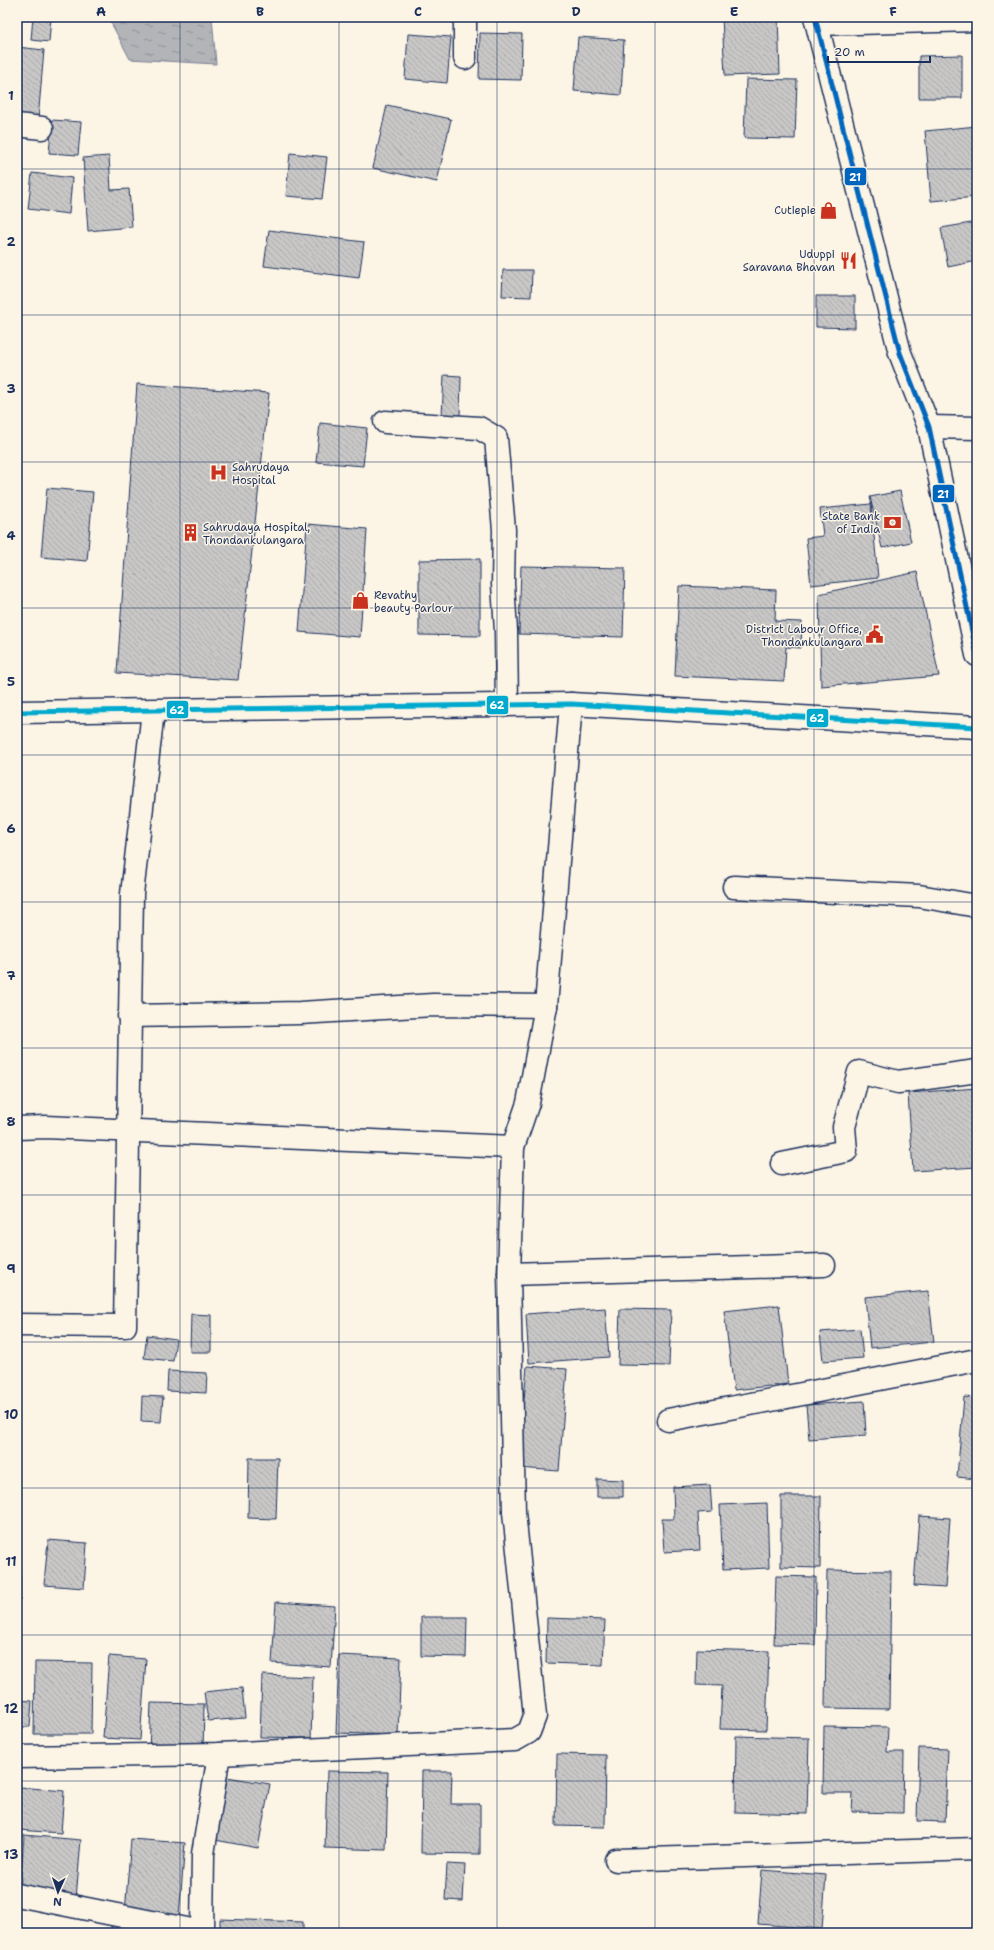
<svg xmlns="http://www.w3.org/2000/svg" width="994" height="1950" font-family="'Shantell Sans',sans-serif">
<defs>
<pattern id="water-ripples" width="26" height="14" patternUnits="userSpaceOnUse"><rect width="26" height="14" fill="#b2b4b8"/><path d="M2 4q2-2 4 0t4 0M15 11q2-2 4 0t4 0" fill="none" stroke="#909399"/></pattern>
<pattern id="building-back-hatch" width="6" height="6" patternUnits="userSpaceOnUse"><rect width="6" height="6" fill="#c8c7c6"/><path d="M-1 5l2 2M0 0l6 6M5-1l2 2" fill="none" stroke="#ababac"/></pattern>
</defs>
<rect width="100%" height="100%" fill="#fcf5e5"/>
<filter id="ink" filterUnits="userSpaceOnUse"><feTurbulence type="fractalNoise" baseFrequency=".025" numOctaves="2"/><feDisplacementMap in="SourceGraphic" scale="8" xChannelSelector="R" yChannelSelector="G"/><feConvolveMatrix kernelMatrix="1 2 1 2 8 2 1 2 1" color-interpolation-filters="sRGB"/></filter>
<g filter="url(#ink)">
<polygon fill="url(#water-ripples)" stroke="#767f94" points="108,17 212,17 216,64 130,59"/>
<g fill="url(#building-back-hatch)" stroke="#1b2f5e">
<polygon points="33,17 51,17 49,42 31,40"/>
<polygon points="722,17 778,17 780,74 725,76"/>
<polygon points="480,33 522,34 521,80 479,79"/>
<polygon points="408,34 451,37 447,83 405,79"/>
<polygon points="578,37 624,40 621,95 574,91"/>
<polygon points="17,47 44,50 38,120 17,118"/>
<polygon points="962,55 962,98 919,98 919,56"/>
<polygon points="746,79 797,80 795,139 744,138"/>
<polygon points="387,105 451,119 437,182 373,168"/>
<polygon points="52,120 81,122 78,155 49,153"/>
<polygon points="977,126 977,197 931,201 925,131"/>
<polygon points="290,153 327,157 322,199 286,196"/>
<polygon points="109,156 111,190 129,189 132,227 88,231 83,158"/>
<polygon points="32,173 72,178 69,214 28,209"/>
<polygon points="977,222 977,261 948,267 941,228"/>
<polygon points="269,230 364,242 359,278 264,266"/>
<polygon points="503,270 532,270 531,297 502,296"/>
<polygon points="973,293 977,293 977,353 974,353"/>
<polygon points="816,296 855,296 855,328 816,327"/>
<polygon points="444,375 461,376 460,417 442,416"/>
<polygon points="137,384 269,393 238,680 117,673"/>
<polygon points="320,423 367,428 363,466 316,462"/>
<polygon points="47,488 93,492 87,561 41,557"/>
<polygon points="900,491 911,542 882,548 870,497"/>
<polygon points="871,504 878,578 811,585 806,538 823,536 820,509"/>
<polygon points="307,524 367,529 360,637 299,632"/>
<polygon points="480,559 480,636 419,635 419,560"/>
<polygon points="521,566 625,568 623,637 519,634"/>
<polygon points="917,572 939,676 821,686 819,594"/>
<polygon points="679,586 776,590 775,621 802,622 801,648 786,647 784,681 675,676"/>
<polygon points="977,1088 977,1167 913,1171 908,1093"/>
<polygon points="928,1291 934,1342 870,1348 865,1297"/>
<polygon points="779,1305 788,1384 734,1390 724,1311"/>
<polygon points="605,1308 609,1357 529,1363 526,1314"/>
<polygon points="620,1309 671,1310 669,1366 618,1365"/>
<polygon points="191,1314 211,1315 211,1352 190,1352"/>
<polygon points="860,1329 863,1358 823,1361 820,1332"/>
<polygon points="147,1335 176,1339 173,1361 144,1358"/>
<polygon points="527,1366 567,1369 559,1471 518,1468"/>
<polygon points="168,1371 207,1373 206,1393 167,1391"/>
<polygon points="142,1396 163,1397 161,1422 141,1421"/>
<polygon points="964,1397 977,1398 977,1479 957,1477"/>
<polygon points="864,1401 866,1435 809,1439 806,1405"/>
<polygon points="249,1458 278,1458 276,1519 248,1518"/>
<polygon points="597,1479 623,1480 623,1497 597,1497"/>
<polygon points="710,1485 712,1512 698,1513 700,1550 664,1552 662,1519 674,1519 673,1487"/>
<polygon points="781,1496 821,1496 820,1568 781,1567"/>
<polygon points="767,1503 769,1568 723,1570 720,1505"/>
<polygon points="919,1516 950,1518 945,1588 914,1586"/>
<polygon points="48,1540 87,1543 84,1588 44,1585"/>
<rect x="17" y="1554" width="3" height="45"/>
<polygon points="827,1570 891,1571 889,1709 825,1708"/>
<polygon points="776,1576 816,1577 815,1645 774,1644"/>
<polygon points="276,1602 335,1606 331,1667 272,1663"/>
<polygon points="421,1617 467,1617 466,1657 421,1656"/>
<polygon points="547,1618 605,1620 603,1665 546,1663"/>
<polygon points="697,1649 769,1651 766,1730 720,1729 722,1686 696,1685"/>
<polygon points="339,1655 401,1658 398,1735 336,1733"/>
<polygon points="109,1656 146,1659 140,1740 103,1738"/>
<polygon points="35,1662 92,1663 91,1734 34,1734"/>
<polygon points="262,1675 313,1677 311,1738 260,1737"/>
<polygon points="242,1688 245,1718 208,1721 204,1692"/>
<polygon points="17,1700 32,1701 30,1727 17,1727"/>
<polygon points="151,1703 204,1704 203,1753 149,1752"/>
<polygon points="824,1726 888,1727 887,1752 904,1752 903,1813 852,1812 853,1793 823,1793"/>
<polygon points="736,1736 809,1738 807,1814 735,1812"/>
<polygon points="919,1748 948,1749 945,1822 917,1821"/>
<polygon points="557,1754 606,1755 605,1827 556,1826"/>
<polygon points="327,1771 388,1772 386,1850 325,1848"/>
<polygon points="422,1771 452,1771 451,1804 480,1804 480,1854 421,1853"/>
<polygon points="227,1777 270,1784 258,1848 215,1840"/>
<polygon points="20,1787 64,1791 61,1833 17,1830"/>
<polygon points="24,1835 81,1840 76,1898 20,1893"/>
<polygon points="131,1839 185,1843 179,1916 125,1912"/>
<polygon points="447,1864 465,1865 463,1901 445,1900"/>
<polygon points="762,1870 826,1875 822,1929 758,1924"/>
<polygon points="220,1919 303,1922 303,1933 220,1933"/>
<polygon points="111,1926 140,1928 139,1933 111,1933"/>
</g>
<g fill="none" stroke-linecap="round" stroke-linejoin="round">
<defs>
<g id="minor">
<polyline points="465,17 465,58"/>
<polyline points="817,24 977,20"/>
<polyline points="17,125 42,128"/>
<polyline points="385,422 479,428 496,438 504,530 503,584 506,631 507,705"/>
<polyline points="929,427 977,428"/>
<polyline points="734,887 919,896 977,906"/>
<polyline points="129,1016 300,1013 433,1005 546,1006"/>
<polyline points="17,1128 45,1127 513,1147"/>
<polyline points="782,1164 846,1151 844,1127 859,1072 898,1082 977,1071"/>
<polyline points="509,1274 824,1265"/>
<polyline points="17,1325 125,1326 132,894 153,711"/>
<polyline points="668,1420 977,1360"/>
<polyline points="17,1757 219,1754 515,1740 529,1732 535,1716 514,1512 509,1274 513,1147 528,1103 546,1006 571,704"/>
<polyline points="616,1860 977,1849"/>
<polyline points="17,1895 202,1932"/>
<polyline points="202,1933 203,1854 219,1754"/>
</g>
<polyline id="secondary" points="17,712 571,704 977,727"/>
<polyline id="primary" points="815,17 900,353 929,427 977,655"/>
</defs>
<use href="#minor" stroke="#1b2f5e" stroke-width="25"/>
<use href="#secondary" stroke="#1b2f5e" stroke-width="25"/>
<use href="#primary" stroke="#1b2f5e" stroke-width="25"/>
<use href="#minor" stroke="#fcf5e5" stroke-width="22"/>
<use href="#secondary" stroke="#fcf5e5" stroke-width="22"/>
<use href="#primary" stroke="#fcf5e5" stroke-width="22"/>
<defs>
<polyline id="bus-1" points="815,17 900,353 929,427 977,655"/>
<polyline id="bus-2" points="17,712 571,704 977,727"/>
</defs>
<use href="#bus-1" stroke="#fcf5e5" stroke-width="8"/>
<use href="#bus-2" stroke="#fcf5e5" stroke-width="8"/>
<use href="#bus-1" stroke="#0065bd" stroke-width="5"/>
<use href="#bus-2" stroke="#00a9ce" stroke-width="5"/>
</g>
</g>
<path fill="none" stroke="#1b2f5e" stroke-width="1" stroke-opacity="0.55" d="M180,17V1933M339,17V1933M497,17V1933M655,17V1933M814,17V1933M17,169H977M17,315H977M17,462H977M17,608H977M17,755H977M17,902H977M17,1048H977M17,1195H977M17,1342H977M17,1488H977M17,1635H977M17,1781H977"/>
<defs>
<symbol id="shop-bare" viewBox="-9 -9 18 18"><path d="M-5-2.5h2.3a2.7 3.5 0 0 1 5.4 0H5L5.5 6h-11ZM-1.5-2.5h3a1.5 2.3 0 0 0-3 0Z" fill="#c8321e" stroke="#fcf5e5" stroke-width="2.5" paint-order="stroke"/></symbol>
<symbol id="restaurant-bare" viewBox="-9 -9 18 18"><path d="M-5-6h1v4h1v-4h1v4h1v-4h1v5L-1.5 .5V6h-2V.5L-5-1ZM5-6V6H3V1.5H1.5Q1.5-4 5-6Z" fill="#c8321e" stroke="#fcf5e5" stroke-width="2.5" paint-order="stroke"/></symbol>
<symbol id="hospital-bare" viewBox="-9 -9 18 18"><path d="M-5-5h3v3.5h4V-5h3V5h-3V1.5h-4V5h-3Z" fill="#c8321e" stroke="#fcf5e5" stroke-width="2.5" paint-order="stroke"/></symbol>
<symbol id="bank-bare" viewBox="-9 -9 18 18"><path d="M-6-4H6V4H-6ZM0-2.3a2.3 2.3 0 1 0 0 4.6a2.3 2.3 0 1 0 0-4.6Z" fill="#c8321e" stroke="#fcf5e5" stroke-width="2.5" paint-order="stroke"/></symbol>
<symbol id="building-bare" viewBox="-9 -9 18 18"><path d="M-4-6H4V6H1V3H-1V6H-4ZM-2.5-4.3h1.7v1.8h-1.7ZM.8-4.3h1.7v1.8H.8ZM-2.5-1h1.7V.8h-1.7ZM.8-1h1.7V.8H.8Z" fill="#c8321e" stroke="#fcf5e5" stroke-width="2.5" paint-order="stroke"/></symbol>
<symbol id="civic-bare" viewBox="-9 -9 18 18"><path d="M-.6-6.5H3V-4.5H.6V-3L4-1V1h2V6H-6V1h2V-1L-.6-3ZM-1.2 2.5V6h2.4V2.5Z" fill="#c8321e" stroke="#fcf5e5" stroke-width="2.5" paint-order="stroke"/></symbol>
</defs>
<g fill-rule="evenodd">
<use href="#shop-bare" x="816" y="198" width="25" height="25"/>
<use href="#restaurant-bare" x="836" y="248" width="25" height="25"/>
<use href="#hospital-bare" x="206" y="460" width="25" height="25"/>
<use href="#bank-bare" x="880" y="510" width="25" height="25"/>
<use href="#building-bare" x="178" y="520" width="25" height="25"/>
<use href="#shop-bare" x="348" y="588" width="25" height="25"/>
<use href="#civic-bare" x="862" y="622" width="25" height="25"/>
</g>
<g text-anchor="middle" dominant-baseline="central" stroke-width="3" stroke-linejoin="round" paint-order="stroke">
<g font-size="11" fill="#1b2f5e" stroke="#fcf5e5" text-anchor="end">
<text x="816" y="210">Cutiepie</text>
<text x="835" y="254">Uduppi<tspan x="835" dy="13">Saravana Bhavan</tspan></text>
<text x="232" y="467" text-anchor="start">Sahrudaya<tspan x="232" dy="13">Hospital</tspan></text>
<text x="880" y="516">State Bank<tspan x="880" dy="13">of India</tspan></text>
<text x="203" y="527" text-anchor="start">Sahrudaya Hospital,<tspan x="203" dy="13">Thondankulangara</tspan></text>
<text x="374" y="595" text-anchor="start">Revathy<tspan x="374" dy="13">beauty Parlour</tspan></text>
<text x="862" y="629">District Labour Office,<tspan x="862" dy="13">Thondankulangara</tspan></text>
</g>
</g>
<g stroke="#fcf5e5" stroke-width="1.5">
<rect x="844" y="167" width="23" height="19" rx="4" fill="#0065bd"/>
<rect x="932" y="484" width="23" height="19" rx="4" fill="#0065bd"/>
<rect x="486" y="695" width="23" height="20" rx="4" fill="#00a9ce"/>
<rect x="166" y="700" width="23" height="19" rx="4" fill="#00a9ce"/>
<rect x="806" y="708" width="23" height="20" rx="4" fill="#00a9ce"/>
</g>
<g font-size="11" text-anchor="middle" font-weight="bold" fill="#fff">
<text x="855" y="181">21</text>
<text x="943" y="498">21</text>
<text x="497" y="709">62</text>
<text x="177" y="714">62</text>
<text x="817" y="722">62</text>
</g>
<rect width="994" height="1950" fill="none" stroke="#fcf5e5" stroke-width="44"/>
<g transform="translate(58 1892) rotate(183)" stroke="#fcf5e5" stroke-width="3" paint-order="stroke">
<path d="M0-3L7 15L0 10L-7 15Z" fill="#1b2f5e"/>
<text y="-6" font-size="11" font-weight="bold" text-anchor="middle" fill="#1b2f5e">N</text>
</g>
<path d="M828 56v6h102v-6" fill="none" stroke="#1b2f5e" stroke-width="2"/>
<text x="834" y="56" font-size="12" fill="#1b2f5e" stroke="#fcf5e5" stroke-width="3" paint-order="stroke">20 m</text>
<rect x="22" y="22" width="950" height="1906" fill="none" stroke="#1b2f5e" stroke-width="1.5"/>
<g font-size="13" text-anchor="middle" font-weight="bold" fill="#1b2f5e">
<text x="101" y="16">A</text>
<text x="260" y="16">B</text>
<text x="418" y="16">C</text>
<text x="576" y="16">D</text>
<text x="734" y="16">E</text>
<text x="893" y="16">F</text>
<text x="11" y="100">1</text>
<text x="11" y="246">2</text>
<text x="11" y="393">3</text>
<text x="11" y="540">4</text>
<text x="11" y="686">5</text>
<text x="11" y="833">6</text>
<text x="11" y="980">7</text>
<text x="11" y="1126">8</text>
<text x="11" y="1273">9</text>
<text x="11" y="1419">10</text>
<text x="11" y="1566">11</text>
<text x="11" y="1713">12</text>
<text x="11" y="1859">13</text>
</g>
</svg>
